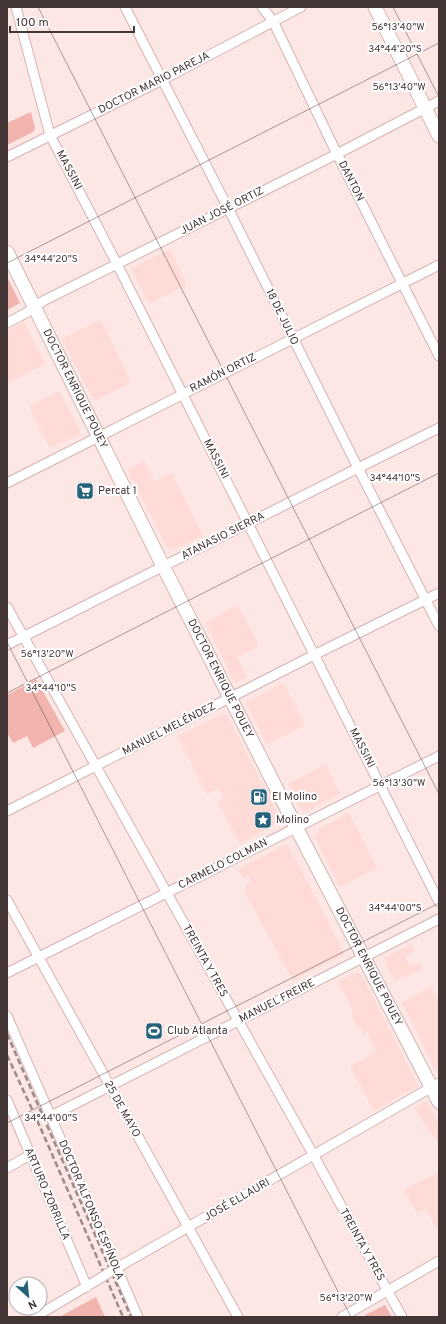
<svg xmlns="http://www.w3.org/2000/svg" width="446" height="1324" font-family="Overpass,sans-serif">
<rect width="100%" height="100%" fill="#fce7e5"/>
<g fill="#fedbd7">
<polygon points="170,249 187,285 149,303 131,268"/>
<polygon points="101,320 131,382 94,401 62,339"/>
<polygon points="24,322 45,364 7,384 7,331"/>
<polygon points="59,391 80,431 78,435 50,448 29,406"/>
<polygon points="144,461 154,482 172,473 203,536 173,550 167,547 127,469"/>
<polygon points="238,605 259,646 237,657 247,677 235,684 206,622"/>
<polygon points="283,683 305,725 267,744 246,702"/>
<polygon points="222,714 227,715 281,820 280,822 240,844 218,802 224,798 219,788 207,794 178,736"/>
<polygon points="326,764 340,794 303,813 288,784"/>
<polygon points="349,813 377,868 340,887 315,838 319,829"/>
<polygon points="285,845 289,847 345,954 293,980 244,891 248,889 246,886 251,883 248,876 243,879 238,869"/>
<polygon points="411,944 415,951 405,956 410,966 419,962 423,969 395,981 385,963 385,957"/>
<polygon points="355,973 362,975 418,1086 374,1111 350,1066 377,1052 367,1032 363,1034 359,1025 357,1026 351,1014 354,1012 338,982"/>
<polygon points="431,987 439,1002 439,1070 436,1072 402,1002"/>
<polygon points="426,1101 428,1102 439,1124 439,1145 414,1107"/>
<polygon points="439,1172 439,1232 426,1209 417,1213 404,1190"/>
</g>
<g fill="#f2b4ae">
<polygon points="31,112 35,128 33,132 7,145 7,123"/>
<polygon points="7,277 20,303 7,310"/>
<polygon points="36,679 65,731 33,748 27,736 13,743 7,733 7,695"/>
<polygon points="96,1297 105,1317 59,1317"/>
<polygon points="385,1305 392,1317 366,1317 365,1315"/>
</g>
<g fill="none" stroke-linecap="round" stroke-linejoin="round">
<defs>
<g id="street">
<polyline points="16,7 50,135 117,264 439,902"/>
<polyline points="125,7 228,208 358,468 439,626"/>
<polyline points="262,7 273,21 337,154 439,356"/>
<polyline points="7,157 162,80 301,7"/>
<polyline points="7,323 26,313 43,301 337,154 439,101"/>
<polyline points="7,483 439,265"/>
<polyline points="7,607 314,1156 402,1317"/>
<polyline points="7,645 358,468 439,428"/>
<polyline points="7,811 314,655 439,593"/>
<polyline points="7,900 238,1317"/>
<polyline points="7,973 439,756"/>
<polyline points="7,1016 138,1317"/>
<polyline points="7,1100 87,1287"/>
<polyline points="51,1116 439,919"/>
<polyline points="7,1168 30,1155"/>
<polyline points="115,1269 439,1083"/>
<polyline points="35,1317 99,1279"/>
<polyline points="342,1317 439,1261"/>
</g>
<g id="secondary">
<polyline points="375,7 439,136"/>
<path id="s1" d="M7,252L163,566L296,827L439,1102"/>
</g>
</defs>
<use href="#street" stroke="#d5b3b0" stroke-width="11"/>
<use href="#secondary" stroke="#d5b3b0" stroke-width="15"/>
<use href="#street" stroke="#fff" stroke-width="9"/>
<use href="#secondary" stroke="#fff" stroke-width="13"/>
<g stroke="#9d8b8a" stroke-width="2.5" stroke-dasharray="6 3" stroke-linecap="butt">
<polyline points="7,1034 131,1317"/>
<polyline points="7,1055 37,1120 123,1317"/>
</g>
<defs>
<polyline id="street-bridge" points="99,1279 115,1269"/>
</defs>
<use href="#street-bridge" stroke="#d5b3b0" stroke-width="11" stroke-linecap="butt"/>
<use href="#street-bridge" stroke="#fff" stroke-width="9"/>
</g>
<path fill="none" stroke="#443635" stroke-width="1" stroke-opacity="0.45" d="M38,7L439,794M393,7L439,97M7,263L439,43M7,642L351,1317M7,693L439,473M7,1123L439,903"/>
<defs>
<symbol id="supermarket-square" viewBox="-11 -11 22 22"><rect x="-9" y="-9" width="18" height="18" rx="4" fill="#256179" stroke="#fff"/><path d="M-6-5.5h2.5l.6 2H6L4.5 2H-2.5L-4.4-4H-6ZM-1.5 3.2a1.3 1.3 0 1 0 .1 0ZM3 3.2a1.3 1.3 0 1 0 .1 0Z" fill="#fff"/></symbol>
<symbol id="fuel-square" viewBox="-11 -11 22 22"><rect x="-9" y="-9" width="18" height="18" rx="4" fill="#256179" stroke="#fff"/><path d="M-5.5-6h7V0h2V4h1.3V-2.5L3-4.5l.8-.8L6-3V5H2.5V1h-1V6h-7ZM-4.2-4.7v3.2H.2V-4.7Z" fill="#fff"/></symbol>
<symbol id="sight-square" viewBox="-11 -11 22 22"><rect x="-9" y="-9" width="18" height="18" rx="4" fill="#256179" stroke="#fff"/><path d="M0-6L1.8-2.2L6-1.7L2.9 1.2L3.7 5.4L0 3.3L-3.7 5.4L-2.9 1.2L-6-1.7L-1.8-2.2Z" fill="#fff"/></symbol>
<symbol id="stadium-square" viewBox="-11 -11 22 22"><rect x="-9" y="-9" width="18" height="18" rx="4" fill="#256179" stroke="#fff"/><path d="M0-5a6.5 5 0 1 0 0 10a6.5 5 0 1 0 0-10ZM-3.5-1.8h7v3.6h-7Z" fill="#fff"/></symbol>
</defs>
<g fill-rule="evenodd">
<use href="#supermarket-square" x="75" y="481" width="20" height="20"/>
<use href="#fuel-square" x="249" y="787" width="20" height="20"/>
<use href="#sight-square" x="253" y="810" width="20" height="20"/>
<use href="#stadium-square" x="144" y="1021" width="20" height="20"/>
</g>
<g text-anchor="middle" dominant-baseline="central" stroke-width="4" stroke-linejoin="round" paint-order="stroke">
<g font-size="11" fill="#443635" stroke="#fff">
<text transform="translate(154 83) rotate(-27)">DOCTOR MARIO PAREJA</text>
<text transform="translate(69 170) rotate(62)">MASSINI</text>
<text transform="translate(351 181) rotate(63)">DANTON</text>
<text transform="translate(222 211) rotate(-27)">JUAN JOSÉ ORTIZ</text>
<text transform="translate(282 317) rotate(64)">18 DE JULIO</text>
<text transform="translate(223 373) rotate(-27)">RAMÓN ORTIZ</text>
<text stroke="none"><textPath href="#s1" startOffset="153">DOCTOR ENRIQUE POUEY</textPath></text>
<text transform="translate(216 459) rotate(63)">MASSINI</text>
<text transform="translate(223 536) rotate(-27)">ATANASIO SIERRA</text>
<text stroke="none"><textPath href="#s1" startOffset="477">DOCTOR ENRIQUE POUEY</textPath></text>
<text transform="translate(169 729) rotate(-27)">MANUEL MELÉNDEZ</text>
<text transform="translate(362 748) rotate(63)">MASSINI</text>
<text transform="translate(223 864) rotate(-27)">CARMELO COLMAN</text>
<text transform="translate(205 961) rotate(61)">TREINTA Y TRES</text>
<text stroke="none"><textPath href="#s1" startOffset="801">DOCTOR ENRIQUE POUEY</textPath></text>
<text transform="translate(277 1001) rotate(-27)">MANUEL FREIRE</text>
<text transform="translate(122 1109) rotate(61)">25 DE MAYO</text>
<text transform="translate(47 1194) rotate(67)">ARTURO ZORRILLA</text>
<text transform="translate(237 1200) rotate(-30)">JOSÉ ELLAURI</text>
<text transform="translate(91 1210) rotate(67)">DOCTOR ALFONSO ESPÍNOLA</text>
<text transform="translate(362 1245) rotate(61)">TREINTA Y TRES</text>
</g>
<g font-size="11" fill="#443635" stroke="#fff" text-anchor="start">
<text x="98" y="491">Percat 1</text>
<text x="272" y="797">El Molino</text>
<text x="276" y="820">Molino</text>
<text x="167" y="1031">Club Atlanta</text>
</g>
</g>
<g font-size="10" text-anchor="middle" fill="#443635" stroke="#fff" stroke-width="4" stroke-linejoin="round" paint-order="stroke">
<text x="398" y="30">56°13'40"W</text>
<text x="395" y="52">34°44'20"S</text>
<text x="399" y="90">56°13'40"W</text>
<text x="51" y="262">34°44'20"S</text>
<text x="395" y="481">34°44'10"S</text>
<text x="47" y="657">56°13'20"W</text>
<text x="51" y="691">34°44'10"S</text>
<text x="399" y="786">56°13'30"W</text>
<text x="395" y="911">34°44'00"S</text>
<text x="51" y="1121">34°44'00"S</text>
<text x="346" y="1301">56°13'20"W</text>
</g>
<rect width="446" height="1324" fill="none" stroke="#443635" stroke-width="16"/>
<g transform="translate(28 1296) rotate(153)"><circle r="19" fill="#ffffff" stroke="#b4afae"/>
<path d="M0-3L7 15L0 10L-7 15Z" fill="#256179"/>
<text y="-6" font-size="11" font-weight="bold" text-anchor="middle" fill="#443635">N</text>
</g>
<path d="M10 26v6h124v-6" fill="none" stroke="#443635" stroke-width="2"/>
<text x="16" y="26" font-size="12" fill="#443635" stroke="#ffffff" stroke-width="3" paint-order="stroke">100 m</text>
</svg>
